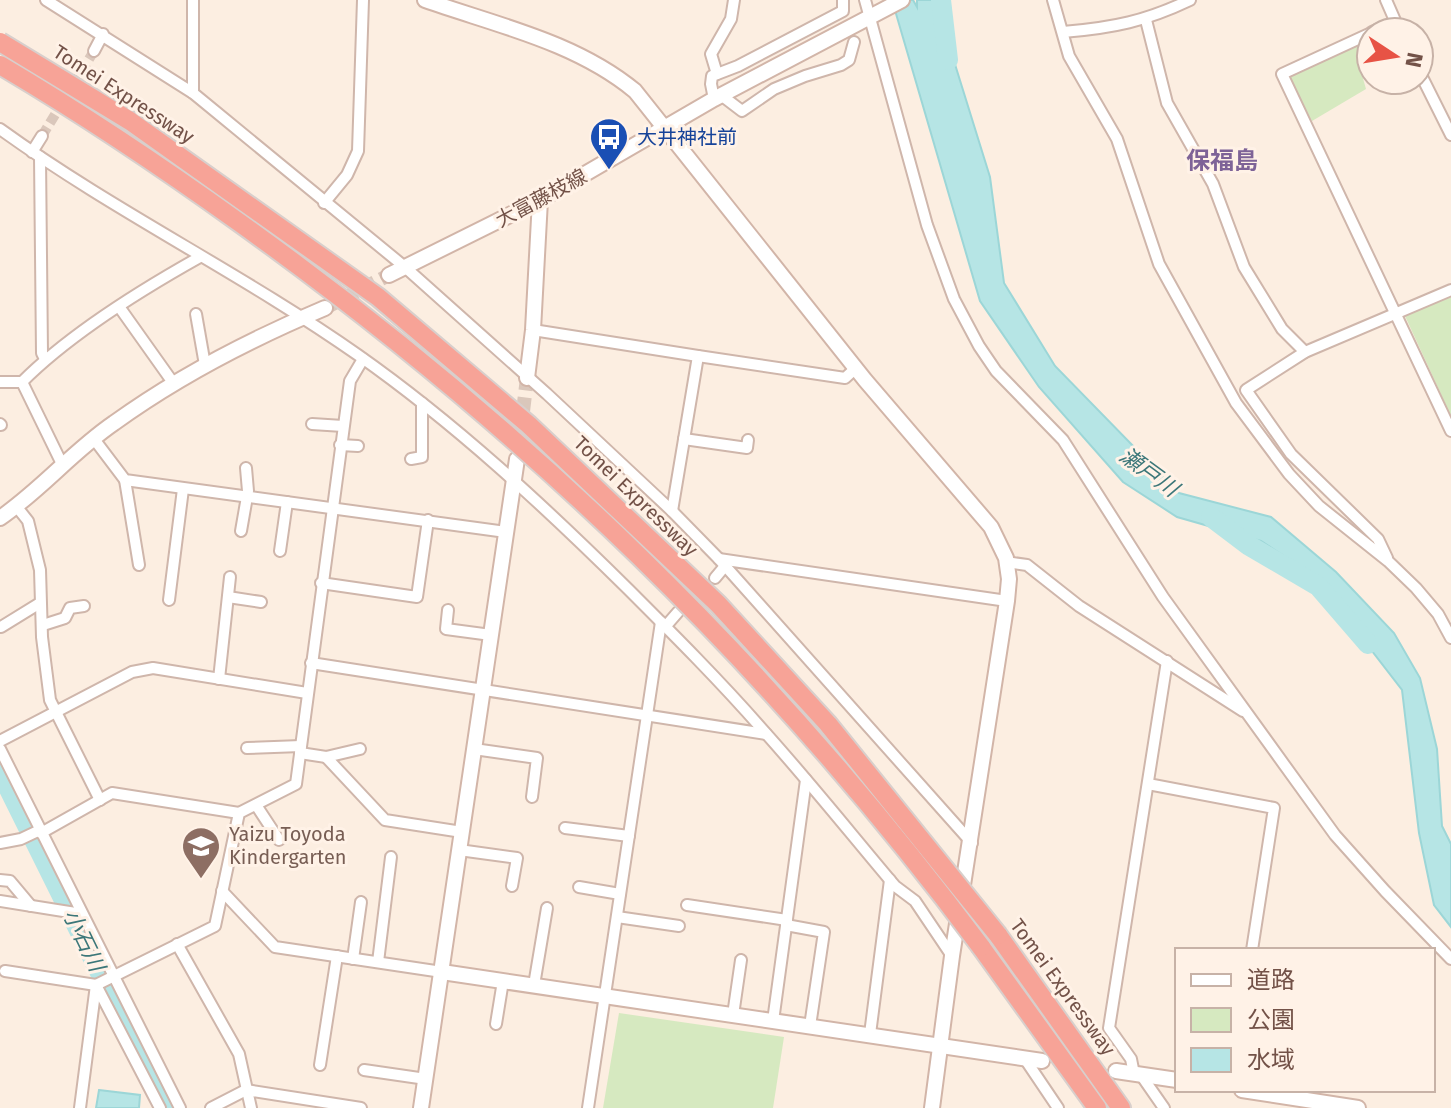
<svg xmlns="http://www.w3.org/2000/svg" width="1451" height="1108" font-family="'Fira Sans','Noto Sans JP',sans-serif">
<rect width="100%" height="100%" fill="#fceee1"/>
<g fill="#d6e9c0">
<polygon points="1370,37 1371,69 1362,75 1366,89 1312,121 1288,75"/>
<polygon points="1451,297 1451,416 1405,316"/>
<polygon points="619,1013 784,1037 773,1108 603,1108"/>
</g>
<g fill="#b6e5e5" stroke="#9cd6d7" stroke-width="2">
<polygon points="892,0 913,0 917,7 917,0 935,0 990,177 1004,283 1055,366 1179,493 1271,517 1336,572 1394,633 1420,678 1437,749 1442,826 1451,844 1451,927 1434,905 1419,833 1402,690 1314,576 1261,541 1177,517 1123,482 1039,387 980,301"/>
<polygon points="99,1090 140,1095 139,1108 96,1108"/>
</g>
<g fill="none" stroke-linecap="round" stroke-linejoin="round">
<g stroke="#b6e5e5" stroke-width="20">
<polyline points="941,0 948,60"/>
<polyline points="1211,517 1248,545 1318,586 1368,644"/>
<polyline points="0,771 167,1108"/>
</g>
<polyline stroke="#dac7bb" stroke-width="10" stroke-dasharray="10 5" stroke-linecap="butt" points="42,136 94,51"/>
<g stroke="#dac7bb" stroke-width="14" stroke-dasharray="14 7" stroke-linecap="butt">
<polyline points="325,308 389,275"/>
<polyline points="518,453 527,378"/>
</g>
<defs>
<g id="street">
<polyline points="46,0 193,93 406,268 547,394 672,511 719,559 972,843"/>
<polyline points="193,0 193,93"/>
<polyline points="865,0 927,225 954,299 979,346 996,371 1063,440 1163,597 1335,835 1385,891 1451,959"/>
<polyline points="1053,0 1069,56 1117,139 1159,264 1236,403 1289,474 1319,506 1388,561 1416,588 1438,614 1451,638"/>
<polyline points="1386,0 1400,32"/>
<polyline points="1146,20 1167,103 1213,184 1244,267 1282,329 1305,352"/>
<path d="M1063,32C1113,28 1146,21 1190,0"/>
<polyline points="1372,32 1395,22"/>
<polyline points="1371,33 1282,74 1451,431"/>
<polyline points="94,51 103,34"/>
<polyline points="1419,71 1451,135"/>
<polyline points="717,74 711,54 731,19 734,0"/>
<polyline points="721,95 742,111 774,89 805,76 841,65 849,60 854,42"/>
<polyline points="714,99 711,84 712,76 738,66 843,11 843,0"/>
<path d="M0,129C115,212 243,274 358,355C456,424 544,506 628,589C674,635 720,681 762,729C808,780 851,834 895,886L915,901L952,956"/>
<polyline points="32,152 42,136"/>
<polyline points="40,157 42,353 45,359"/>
<polyline points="324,203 347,175 358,151 363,0"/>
<polyline points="120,308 174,384"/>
<polyline points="196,314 205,365"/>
<polyline points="533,330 698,356 672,511"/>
<polyline points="698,356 845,378 856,368"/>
<polyline points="0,382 22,382"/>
<polyline points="0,424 1,425"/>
<polyline points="312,424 343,426"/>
<polyline points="94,439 125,480 506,532"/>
<polyline points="684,439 747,448 748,440"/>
<polyline points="340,445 358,446"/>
<polyline points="411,459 422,457 422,403"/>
<path d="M63,466L22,382C70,334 141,290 200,257"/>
<polyline points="125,480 139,565"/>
<polyline points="16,506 28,521 40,570 42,637 50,700 100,800"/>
<polyline points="241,531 248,491 246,468"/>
<polyline points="280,551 287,502"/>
<polyline points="1387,558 1378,539 1291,454 1246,390 1305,352 1451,290"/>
<polyline points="719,559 1007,601"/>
<polyline points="1006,562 1027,565 1079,606 1243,711"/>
<polyline points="715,578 725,566"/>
<polyline points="321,583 417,597 428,520"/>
<polyline points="228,597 261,602"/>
<polyline points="169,600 183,489"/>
<polyline points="448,610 446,629 491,635"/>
<polyline points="43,625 65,618 70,608 84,606"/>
<polyline points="1,627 40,603"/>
<polyline points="665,627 678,612"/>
<polyline points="311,663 766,734"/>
<polyline points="219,679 230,577"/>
<polyline points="0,741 132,672 153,668 307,693"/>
<polyline points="247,748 301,746"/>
<polyline points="0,749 180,1108"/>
<polyline points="474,749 537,758 532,797"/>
<polyline points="300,753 326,757 360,749"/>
<polyline points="326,757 385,820 462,832"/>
<polyline points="1148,784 1274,808 1252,950"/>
<polyline points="256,805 279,840"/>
<polyline points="565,828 629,836"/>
<polyline points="41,833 112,793 239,813"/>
<polyline points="0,843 21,839 40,830"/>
<polyline points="459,850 517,858 512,886"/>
<polyline points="0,880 10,881 31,906"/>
<polyline points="579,887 620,894"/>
<polyline points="222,891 275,947 442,972"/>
<polyline points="0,901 82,914"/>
<polyline points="687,905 787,920"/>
<polyline points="617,917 679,926"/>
<polyline points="786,925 824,932 810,1026"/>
<polyline points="177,944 239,1054 251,1108"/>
<polyline points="353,959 361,902"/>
<polyline points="378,962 391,857"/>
<polyline points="5,971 96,985 160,1108"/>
<polyline points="534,985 547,908"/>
<polyline points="733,1015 741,960"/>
<polyline points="773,1021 806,780"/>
<polyline points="496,1024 503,981"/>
<polyline points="870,1034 890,880"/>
<polyline points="1025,1059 1058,1108"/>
<polyline points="320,1065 337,956"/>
<polyline points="364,1070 426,1079"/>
<polyline points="1134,1074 1131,1059 1109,1028 1167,661"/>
<polyline points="1141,1075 1164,1108"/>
<polyline points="80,1108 96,985 215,926 239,813 296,784 350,381 363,359"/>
<polyline points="211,1108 246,1090 361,1108"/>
<polyline points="588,1108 661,622"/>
</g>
<g id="secondary">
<path d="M425,0C496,25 576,42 635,91L865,380L991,527L1006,558L1009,579L1007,601L952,956L932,1108"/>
<polyline points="389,275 540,200 714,99 902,0"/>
<polyline points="527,378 533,330 540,200"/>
<path d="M0,518C41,490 73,451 114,423C179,376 251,339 325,308"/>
<polyline points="442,972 1042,1061"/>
<polyline points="1116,1071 1177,1080"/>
<polyline points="1242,1090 1358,1108"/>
<polyline points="421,1108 517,459"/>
</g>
<g id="highway">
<polyline points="998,935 1121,1108"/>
<polyline points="981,947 1097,1108"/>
</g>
</defs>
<use href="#street" stroke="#cfb6ab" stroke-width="14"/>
<use href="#secondary" stroke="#d2b5a8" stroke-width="18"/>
<use href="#highway" stroke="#d8cfcc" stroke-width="22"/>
<use href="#street" stroke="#fff" stroke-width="10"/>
<use href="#secondary" stroke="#fff" stroke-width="14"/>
<use href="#highway" stroke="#f7a397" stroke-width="18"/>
<defs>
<g id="highway-bridge">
<polyline points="0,42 130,121 378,297 529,425 718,604 828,724 998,935"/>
<path d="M0,65C83,114 162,167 240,223C526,428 771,665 981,947"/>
</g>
</defs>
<use href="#highway-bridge" stroke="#d8cfcc" stroke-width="22" stroke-linecap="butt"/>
<use href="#highway-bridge" stroke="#f7a397" stroke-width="18"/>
</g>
<defs>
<symbol id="bus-pin" viewBox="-11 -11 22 30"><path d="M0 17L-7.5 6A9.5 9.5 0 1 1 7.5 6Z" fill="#1a4fb4" stroke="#fff2e7"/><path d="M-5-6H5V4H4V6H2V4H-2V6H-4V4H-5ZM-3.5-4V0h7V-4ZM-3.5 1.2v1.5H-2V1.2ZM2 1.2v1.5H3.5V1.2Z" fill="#fff"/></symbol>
<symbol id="school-pin" viewBox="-11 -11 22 30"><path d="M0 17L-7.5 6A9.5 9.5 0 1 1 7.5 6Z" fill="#8d6e63" stroke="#fff2e7"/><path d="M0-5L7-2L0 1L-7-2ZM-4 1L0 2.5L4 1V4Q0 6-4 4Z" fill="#fff"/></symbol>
</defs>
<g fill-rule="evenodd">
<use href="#bus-pin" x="587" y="115" width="44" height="60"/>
<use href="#school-pin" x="179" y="824" width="44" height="60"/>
</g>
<g text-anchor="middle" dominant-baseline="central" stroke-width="6" stroke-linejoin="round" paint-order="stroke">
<g font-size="20" fill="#735248" stroke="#fff2e7">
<text transform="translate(124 94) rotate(33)">Tomei Expressway</text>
<text transform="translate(541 198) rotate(-28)">大富藤枝線</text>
<text transform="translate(636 496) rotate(44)">Tomei Expressway</text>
<text transform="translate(1063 987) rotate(54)">Tomei Expressway</text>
</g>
<g font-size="20" fill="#164399" stroke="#fff2e7" text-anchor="start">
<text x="637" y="137">大井神社前</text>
</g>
<g font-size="20" fill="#785e54" stroke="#fff2e7" text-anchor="start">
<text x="229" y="834">Yaizu Toyoda<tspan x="229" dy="23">Kindergarten</tspan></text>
</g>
<g font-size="22" font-style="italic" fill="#3c7779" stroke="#fff2e7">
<text transform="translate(1149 472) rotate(36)">瀬戸川</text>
<text transform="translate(84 940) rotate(64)">小石川</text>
</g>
<g font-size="24" font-weight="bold" fill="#7e6397" stroke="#fff2e7">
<text x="1222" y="161">保福島</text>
</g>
</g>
<rect x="1175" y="948" width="260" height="144" fill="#fff2e7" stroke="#c7b2a7" stroke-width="2"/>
<rect x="1191" y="974" width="40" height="12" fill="#ffffff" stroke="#c7b2a7" stroke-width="2"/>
<text x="1247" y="988" font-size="24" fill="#735248">道路</text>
<rect x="1191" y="1008" width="40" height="24" fill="#d6e9c0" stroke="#c7b2a7" stroke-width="2"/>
<text x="1247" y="1028" font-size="24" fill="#735248">公園</text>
<rect x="1191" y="1048" width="40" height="24" fill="#b6e5e5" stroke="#c7b2a7" stroke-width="2"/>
<text x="1247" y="1068" font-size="24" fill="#735248">水域</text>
<g transform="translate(1395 56) rotate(102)"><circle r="38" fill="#fff2e7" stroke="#c7b2a7" stroke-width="2"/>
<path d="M0-6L14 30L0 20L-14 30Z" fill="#e75345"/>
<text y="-12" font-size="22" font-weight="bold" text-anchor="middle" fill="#735248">N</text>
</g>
</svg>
